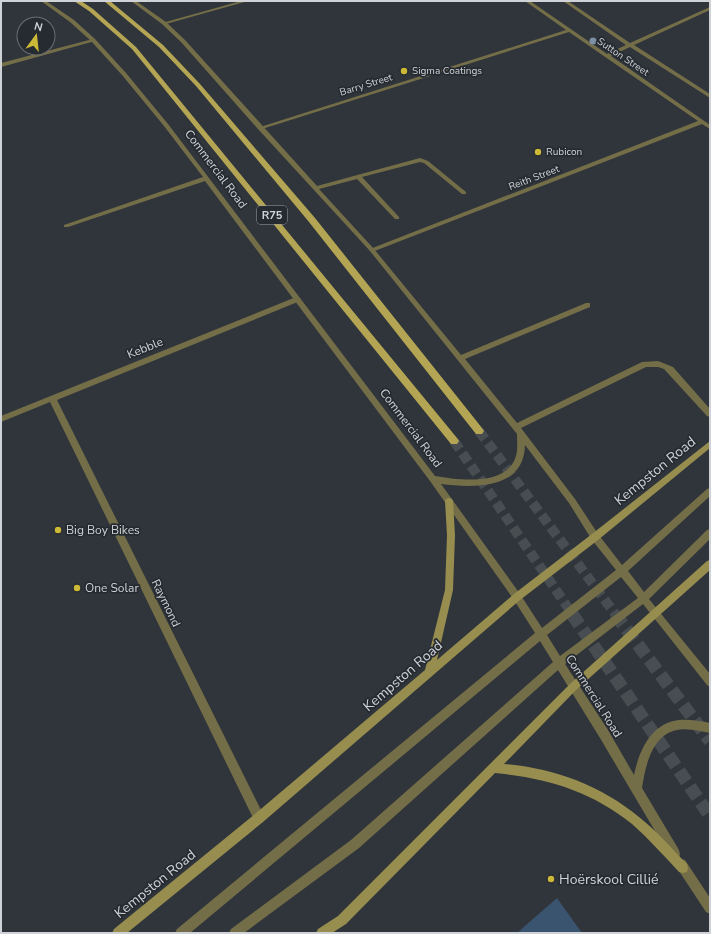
<svg xmlns="http://www.w3.org/2000/svg" width="711" height="934" font-family="'Nunito Sans',sans-serif">
<rect width="100%" height="100%" fill="#30353b"/>
<polygon fill="#3a536e" points="557,898 582,933 517,933"/>
<g fill="none" stroke-linecap="round" stroke-linejoin="round">
<g stroke="#484d52" stroke-width="10" stroke-dasharray="10 5" stroke-linecap="butt">
<polyline points="479,431 616,615"/>
<polyline points="454,441 573,615"/>
</g>
<g stroke="#484d52" stroke-width="13" stroke-dasharray="13 6" stroke-linecap="butt">
<polyline points="572,614 710,816"/>
<polyline points="615,614 710,741"/>
</g>
<g fill="#746e48" fill-rule="evenodd">
<path d="M41,1H46L74,20L95,39L126,73L168,124L435,476C459,480 507,487 516,456C518,449 517,441 517,434L370,251L258,129L181,42L162,24L131,1H136L166,22L185,40L317,186L420,158L428,161L466,192V194H462L424,163L420,162L362,177L399,217V219H395L357,179L319,189L374,249L461,355L586,303H590V307L465,359L517,423L642,362L658,361L673,367L710,409V417L707,416L664,369L658,367H646L521,428L575,499L598,534L622,565L707,489L710,488V496L628,571L644,592L707,530L710,529V539L649,599L710,674V687L707,685L643,604L565,664L608,730L634,775C639,751 651,723 679,720C689,719 700,721 710,723V733C698,731 685,727 673,731C651,738 645,768 642,788L679,850L680,854L679,858L675,859L671,858L600,738L558,670L359,848L244,933H229L231,929L351,840L553,662L540,641L190,933H175L177,929L535,633L514,600L430,481L205,181L68,227H64V225L203,177L164,126L122,75L91,41L70,22ZM525,445L569,503L592,540L616,570L542,628L520,594L441,484C474,488 524,490 525,445ZM621,577L638,598L560,656L547,635Z"/>
<polygon points="681,859 685,860 710,898 710,914 706,912 677,868 676,864 677,860"/>
</g>
<g fill="#746e48" fill-rule="evenodd">
<polygon points="241,1 248,1 166,24 162,23"/>
<polygon points="525,1 530,1 607,54 626,45 563,1 568,1 630,43 710,7 710,10 634,45 710,94 710,98 630,47 611,56 710,125 710,129 702,124 372,252 370,251 370,249 698,121 569,32 262,129 257,128 566,30"/>
<polygon points="93,39 95,39 95,41 1,67 1,63"/>
<polygon points="296,297 298,297 301,299 300,301 57,400 263,814 264,818 263,822 259,823 255,822 50,402 1,422 1,416"/>
</g>
<g fill="#978d4f" fill-rule="evenodd">
<polygon points="710,441 710,448 598,540 520,600 263,822 127,933 112,933 114,929 255,814 425,670 445,590 447,535 445,501 446,499 449,498 452,499 453,501 455,535 453,590 437,660 514,594 592,534"/>
<path d="M710,560V570L576,690L504,764C553,768 600,785 639,817C657,831 671,848 687,864L688,868L687,872L683,873L679,872C664,856 649,839 632,824C591,791 547,778 495,773L346,924L332,933H316L318,929L338,916L570,684L707,561Z"/>
</g>
<g fill="#b3a553" fill-rule="evenodd">
<polygon points="74,1 81,1 93,9 136,47 457,438 459,441 457,444 451,444 132,49 89,11"/>
<polygon points="104,1 110,1 163,45 200,84 315,218 482,428 484,431 482,434 476,434 309,222 196,86 159,47"/>
</g>
</g>
<circle fill="#7c8fa4" cx="593" cy="41" r="3.5"/>
<g fill="#cdb938" stroke="#262b31" stroke-width="1.5">
<circle cx="404" cy="71" r="4"/>
<circle cx="538" cy="152" r="4"/>
<circle cx="58" cy="530" r="4"/>
<circle cx="77" cy="588" r="4"/>
<circle cx="551" cy="879" r="4"/>
</g>
<g text-anchor="middle" dominant-baseline="central" stroke-width="3.5" stroke-linejoin="round" paint-order="stroke">
<g font-size="10" fill="#cfd2d6" stroke="#262b31">
<text transform="translate(623 57) rotate(34)">Sutton Street</text>
<text transform="translate(366 85) rotate(-17)">Barry Street</text>
<text transform="translate(534 178) rotate(-21)">Reith Street</text>
</g>
<g font-size="10" fill="#cfd2d6" stroke="#262b31" text-anchor="start">
<text x="412" y="71">Sigma Coatings</text>
<text x="546" y="152">Rubicon</text>
</g>
<rect fill="#262b31" stroke="#9ca0a4" stroke-width="1" x="257" y="206" width="30" height="18" rx="3"/>
<g font-size="11" font-weight="bold" fill="#cfd2d6">
<text x="272" y="215">R75</text>
</g>
<g font-size="12" fill="#cfd2d6" stroke="#262b31">
<text transform="translate(216 169) rotate(53)">Commercial Road</text>
<text transform="translate(145 348) rotate(-22)">Kebble</text>
<text transform="translate(411 428) rotate(53)">Commercial Road</text>
<text transform="translate(166 603) rotate(64)">Raymond</text>
<text transform="translate(594 696) rotate(58)">Commercial Road</text>
</g>
<g font-size="12" fill="#cfd2d6" stroke="#262b31" text-anchor="start">
<text x="66" y="530">Big Boy Bikes</text>
<text x="85" y="588">One Solar</text>
</g>
<g font-size="14" fill="#cfd2d6" stroke="#262b31">
<text transform="translate(655 471) rotate(-39)">Kempston Road</text>
<text transform="translate(403 676) rotate(-41)">Kempston Road</text>
<text transform="translate(155 884) rotate(-39)">Kempston Road</text>
</g>
<g font-size="14" fill="#cfd2d6" stroke="#262b31" text-anchor="start">
<text x="559" y="879">Hoërskool Cillié</text>
</g>
</g>
<rect width="711" height="934" fill="none" stroke="#cfd2d6" stroke-width="4"/>
<g transform="translate(36 36) rotate(15)"><circle r="19" fill="#262b31" stroke="#6a6e73"/>
<path d="M0-3L7 15L0 10L-7 15Z" fill="#cdb938"/>
<text y="-6" font-size="11" font-weight="bold" text-anchor="middle" fill="#cfd2d6">N</text>
</g>
</svg>
